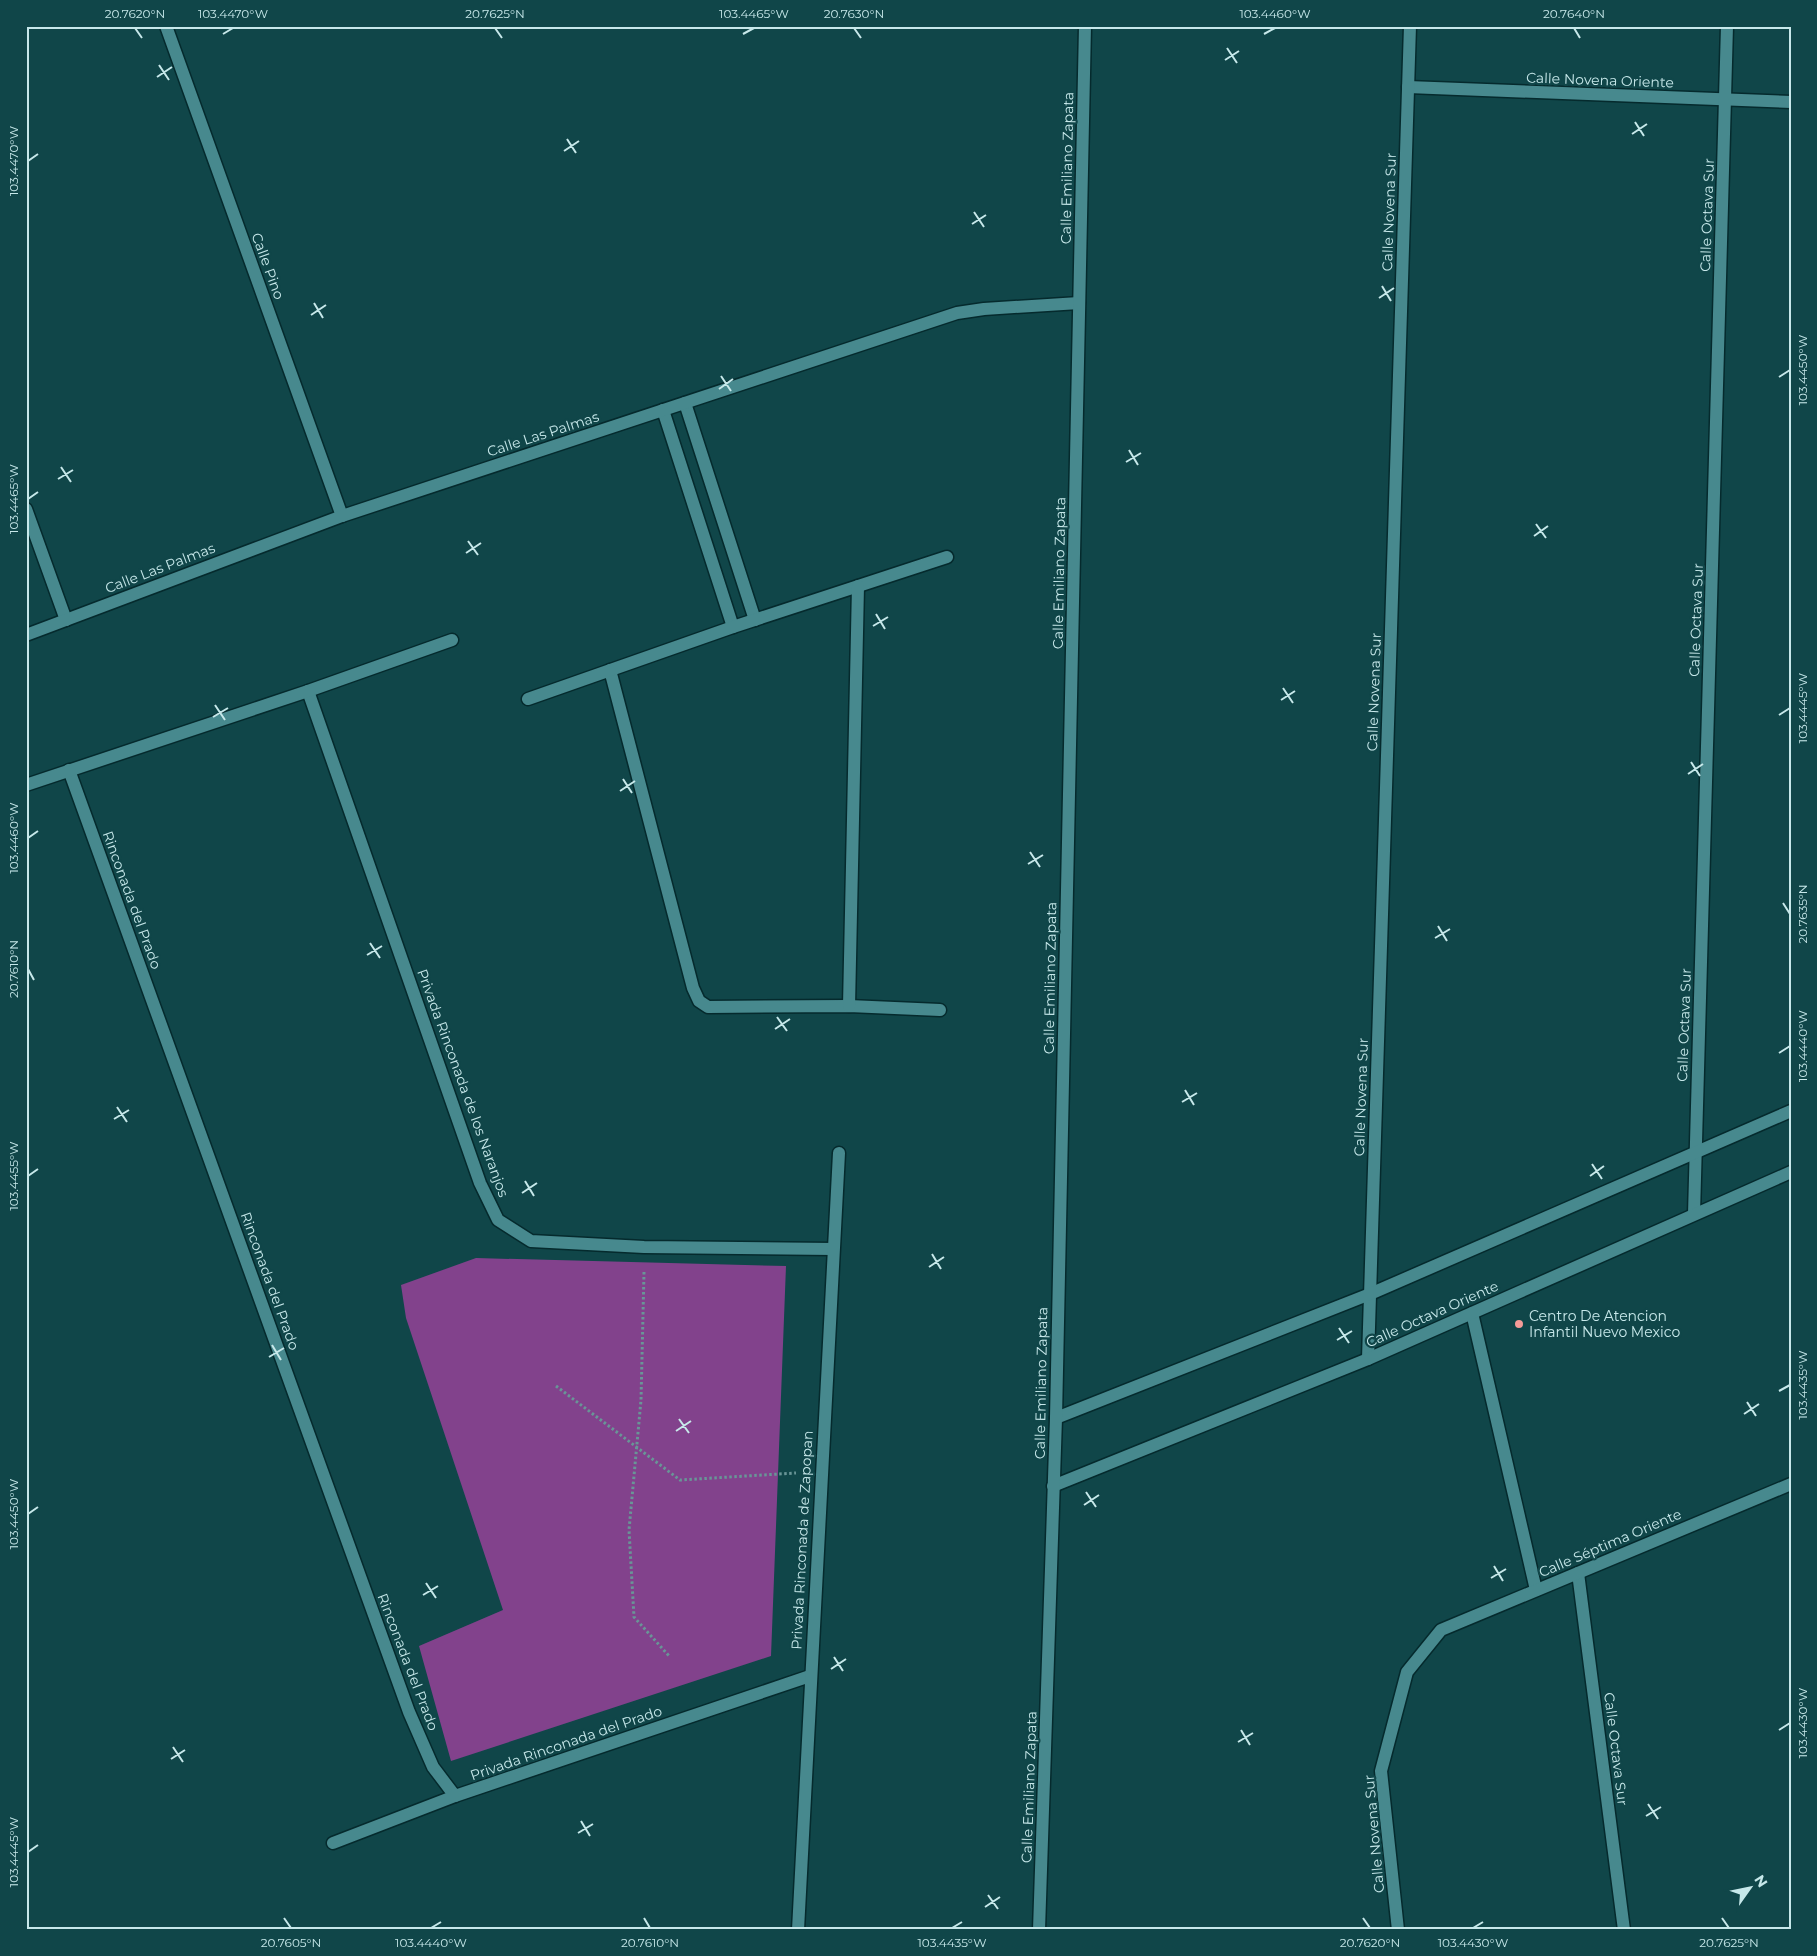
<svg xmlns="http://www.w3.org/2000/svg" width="1817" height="1956" font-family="Montserrat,sans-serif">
<rect width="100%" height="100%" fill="#104649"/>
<polygon fill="#82428c" points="476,1258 786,1266 771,1656 451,1761 419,1646 503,1610 406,1318 401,1285"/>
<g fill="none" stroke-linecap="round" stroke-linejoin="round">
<defs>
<g id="street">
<polyline points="166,26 342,516"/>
<polyline points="1408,87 1791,102"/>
<polyline points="685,403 755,620"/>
<polyline points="663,410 733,627"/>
<polyline points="26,509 66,620"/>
<polyline points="26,635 342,516 957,313 984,309 1079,303"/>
<polyline points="610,670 693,988 699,1001 708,1007 849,1006 940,1010"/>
<polyline points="308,691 480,1183 498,1220 531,1241 644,1247 833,1249"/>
<polyline points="528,699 733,627 947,557"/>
<polyline points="69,770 409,1712 433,1767 455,1796"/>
<polyline points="26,785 308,691 452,640"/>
<polyline points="849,1006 858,586"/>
<polyline points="1694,1214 1727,26"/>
<polyline points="1472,1313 1536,1590"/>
<polyline points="1368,1359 1410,26"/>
<polyline points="1056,1418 1370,1294 1791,1111"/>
<polyline points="1053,1486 1368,1359 1791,1172"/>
<polyline points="1578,1573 1624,1930"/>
<polyline points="333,1843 455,1796 810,1676"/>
<polyline points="798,1930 839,1153"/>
<polyline points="1398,1930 1381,1771 1407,1672 1441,1630 1791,1484"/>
</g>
<polyline id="secondary" points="1039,1930 1056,1418 1085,26"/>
</defs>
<use href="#street" stroke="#052a2d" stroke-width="15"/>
<use href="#secondary" stroke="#052a2d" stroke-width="15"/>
<g stroke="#699597" stroke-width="3" stroke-dasharray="2.5 2.5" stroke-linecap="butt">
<polyline points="644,1272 641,1400 629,1530 634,1617 670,1657"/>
<polyline points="556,1386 680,1480 796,1473"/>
</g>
<use href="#street" stroke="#47898e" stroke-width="12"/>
<use href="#secondary" stroke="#47898e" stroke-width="12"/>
</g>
<path fill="none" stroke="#c7e8ea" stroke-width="2" d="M135,28L142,38M495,28L502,38M854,28L861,38M1574,28L1580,38M223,34L233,28M743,34L754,28M1264,34L1275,28M1227,48L1237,63M1225,60L1239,51M159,65L169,80M157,77L172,67M1635,122L1644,136M1632,134L1647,124M567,139L576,153M564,151L579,141M28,161L38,154M974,212L984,227M972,224L986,215M1382,286L1391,301M1379,298L1394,288M314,303L323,318M311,315L326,305M721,376L731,391M1779,377L1790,370M719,389L733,379M1129,450L1138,465M1126,462L1141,453M61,467L71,482M58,479L73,470M28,499L38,492M1536,524L1546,538M1534,536L1548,526M468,541L478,555M466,553L481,543M876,614L885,629M873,626L888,617M1283,688L1293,703M1281,700L1295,691M215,705L225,720M1779,715L1790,708M213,717L228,708M1691,762L1700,776M1688,774L1703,764M623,779L632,793M620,791L635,781M28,838L38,831M1030,852L1040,867M1028,864L1043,855M1783,903L1790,914M1438,926L1447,941M1435,938L1450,929M370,943L380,958M367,955L382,946M28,969L34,980M777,1017L787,1031M775,1029L790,1019M1779,1053L1790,1046M1185,1090L1194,1105M1182,1102L1197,1093M117,1107L127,1122M114,1119L129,1110M1592,1164L1602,1179M28,1176L38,1169M1590,1176L1604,1166M525,1181L534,1196M522,1193L537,1183M932,1254L941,1269M929,1267L944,1257M1339,1328L1349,1343M1337,1340L1352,1331M272,1345L281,1360M269,1357L284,1348M1779,1391L1790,1385M1747,1402L1756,1416M1744,1414L1759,1404M679,1419L689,1433M676,1431L691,1421M1086,1492L1096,1507M1084,1505L1099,1495M28,1514L38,1507M1494,1566L1503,1581M1491,1578L1506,1569M426,1583L436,1598M423,1595L438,1586M834,1657L843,1671M831,1669L846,1659M1241,1730L1250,1745M1779,1730L1790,1723M1238,1742L1253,1733M173,1747L183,1762M171,1759L185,1750M1648,1804L1658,1819M1646,1816L1661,1807M581,1821L590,1836M578,1833L593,1824M28,1852L38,1845M988,1895L998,1909M985,1907L1000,1897M284,1918L291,1928M644,1918L650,1928M1363,1918L1370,1928M1722,1918L1729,1928M431,1928L441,1922M952,1928L962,1922M1473,1928L1483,1922"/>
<circle fill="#f59b98" stroke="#104649" stroke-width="2" cx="1519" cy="1324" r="5"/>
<g text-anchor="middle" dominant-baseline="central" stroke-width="4.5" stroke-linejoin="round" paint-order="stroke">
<g font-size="14" fill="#c7e8ea" stroke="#104649">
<text transform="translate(1600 80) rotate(2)">Calle Novena Oriente</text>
<text transform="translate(1067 168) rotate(-89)">Calle Emiliano Zapata</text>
<text transform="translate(1389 212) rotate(-88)">Calle Novena Sur</text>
<text transform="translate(1707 215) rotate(-88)">Calle Octava Sur</text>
<text transform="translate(268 266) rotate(70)">Calle Pino</text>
<text transform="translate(543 434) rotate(-18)">Calle Las Palmas</text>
<text transform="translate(160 568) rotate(-21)">Calle Las Palmas</text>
<text transform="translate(1059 573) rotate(-89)">Calle Emiliano Zapata</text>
<text transform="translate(1696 620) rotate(-88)">Calle Octava Sur</text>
<text transform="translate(1374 692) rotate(-88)">Calle Novena Sur</text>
<text transform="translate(132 900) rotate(70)">Rinconada del Prado</text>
<text transform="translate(1050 978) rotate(-89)">Calle Emiliano Zapata</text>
<text transform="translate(1684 1025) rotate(-88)">Calle Octava Sur</text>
<text transform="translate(463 1083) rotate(70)">Privada Rinconada de los Naranjos</text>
<text transform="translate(1361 1097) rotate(-88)">Calle Novena Sur</text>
<text transform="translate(270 1281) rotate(70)">Rinconada del Prado</text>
<text transform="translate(1432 1314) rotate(-24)">Calle Octava Oriente</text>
<text transform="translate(1041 1383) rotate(-89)">Calle Emiliano Zapata</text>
<text transform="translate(802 1540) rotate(-87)">Privada Rinconada de Zapopan</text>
<text transform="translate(1610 1543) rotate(-23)">Calle Séptima Oriente</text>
<text transform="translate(408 1662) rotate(69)">Rinconada del Prado</text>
<text transform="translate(566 1743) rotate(-19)">Privada Rinconada del Prado</text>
<text transform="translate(1616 1749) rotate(83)">Calle Octava Sur</text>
<text transform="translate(1029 1787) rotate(-88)">Calle Emiliano Zapata</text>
<text transform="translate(1374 1834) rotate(-95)">Calle Novena Sur</text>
</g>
<g font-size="14" fill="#c7e8ea" stroke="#104649" text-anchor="start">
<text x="1529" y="1316">Centro De Atencion<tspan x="1529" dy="16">Infantil Nuevo Mexico</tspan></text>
</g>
</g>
<rect width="1817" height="1956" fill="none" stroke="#104649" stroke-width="55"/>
<g transform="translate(1750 1888) rotate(57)" stroke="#104649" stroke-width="4" paint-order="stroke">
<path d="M0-4L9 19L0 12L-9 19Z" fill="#c7e8ea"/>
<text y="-8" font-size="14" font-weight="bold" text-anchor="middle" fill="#c7e8ea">N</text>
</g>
<rect x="28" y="28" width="1762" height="1900" fill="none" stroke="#c7e8ea" stroke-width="2"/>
<g font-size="12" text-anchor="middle" fill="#c7e8ea">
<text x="135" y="18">20.7620°N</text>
<text x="233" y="18">103.4470°W</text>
<text x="495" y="18">20.7625°N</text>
<text x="754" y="18">103.4465°W</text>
<text x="854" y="18">20.7630°N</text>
<text x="1275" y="18">103.4460°W</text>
<text x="1574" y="18">20.7640°N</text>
<text transform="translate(14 161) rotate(-90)" y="4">103.4470°W</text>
<text transform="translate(1803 370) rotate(-90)" y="4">103.4450°W</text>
<text transform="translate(14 499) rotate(-90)" y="4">103.4465°W</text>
<text transform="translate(1803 708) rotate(-90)" y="4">103.4445°W</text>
<text transform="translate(14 838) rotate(-90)" y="4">103.4460°W</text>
<text transform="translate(1803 914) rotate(-90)" y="4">20.7635°N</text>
<text transform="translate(14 969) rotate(-90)" y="4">20.7610°N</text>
<text transform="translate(1803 1046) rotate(-90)" y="4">103.4440°W</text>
<text transform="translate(14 1176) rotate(-90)" y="4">103.4455°W</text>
<text transform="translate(1803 1385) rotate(-90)" y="4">103.4435°W</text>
<text transform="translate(14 1514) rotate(-90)" y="4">103.4450°W</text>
<text transform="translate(1803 1723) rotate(-90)" y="4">103.4430°W</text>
<text transform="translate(14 1852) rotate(-90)" y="4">103.4445°W</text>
<text x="291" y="1947">20.7605°N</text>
<text x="431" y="1947">103.4440°W</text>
<text x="650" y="1947">20.7610°N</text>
<text x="952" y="1947">103.4435°W</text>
<text x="1370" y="1947">20.7620°N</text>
<text x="1473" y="1947">103.4430°W</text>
<text x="1729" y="1947">20.7625°N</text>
</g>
</svg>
